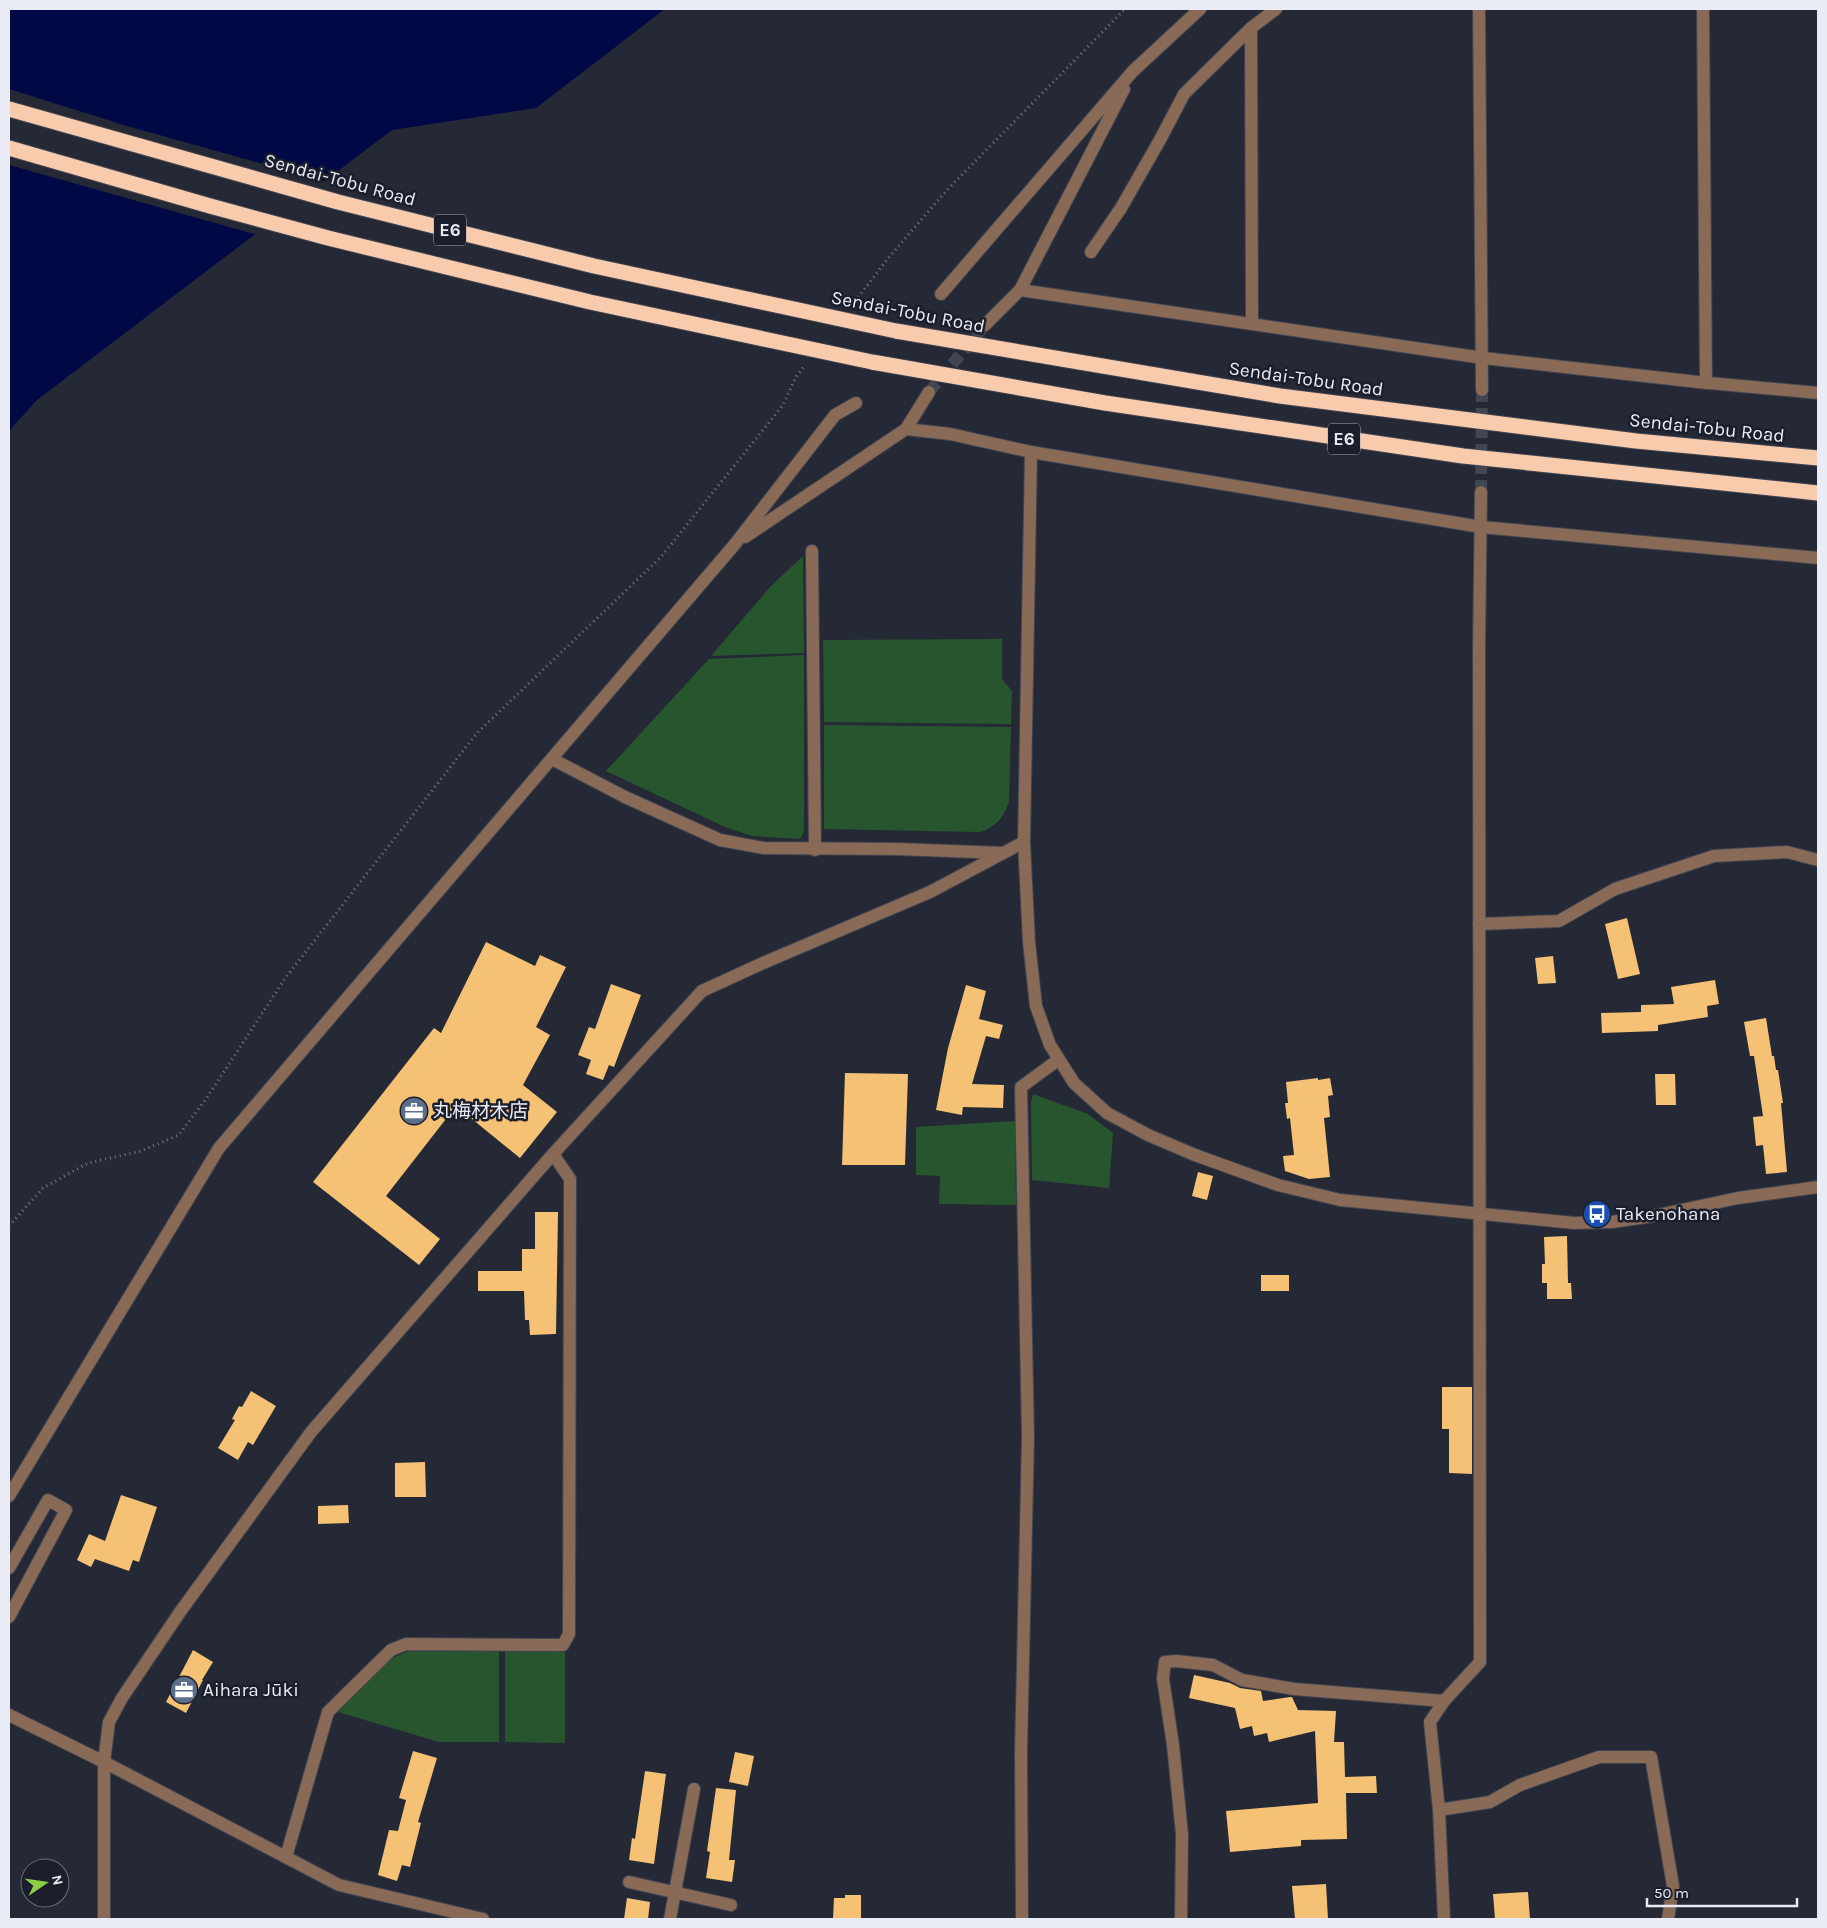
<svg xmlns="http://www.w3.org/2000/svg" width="1827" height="1928" font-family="Karla,'Noto Sans JP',sans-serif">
<rect width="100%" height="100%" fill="#252935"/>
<g fill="#27562e">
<polygon points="803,556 804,653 711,656 771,586"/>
<polygon points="1002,639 1002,679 1012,691 1011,724 824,722 823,640"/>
<polygon points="804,655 804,831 800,839 752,836 725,827 606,771 709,659"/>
<path d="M824,725L1011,727L1009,802C1003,818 996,827 980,832L824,829Z"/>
<polygon points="1033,1094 1088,1114 1113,1133 1109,1188 1032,1180 1031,1102"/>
<polygon points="1015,1121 1016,1205 939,1204 940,1176 916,1175 916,1127"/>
<path d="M415,1650H499V1742H439L338,1712C360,1688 381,1656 415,1650Z"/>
<polygon points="505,1650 555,1651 565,1650 565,1743 505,1742"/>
</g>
<polygon fill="#000945" points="9,9 665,9 536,108 392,130 37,400 9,431"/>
<polygon fill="#252935" points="9,89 127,126 328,182 258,235 9,165"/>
<g fill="#f4c175">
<polygon points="1627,918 1640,974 1618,979 1605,924"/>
<polygon points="486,942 535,966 540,955 566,967 536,1027 550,1035 523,1085 557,1112 520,1158 456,1106 386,1196 440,1239 419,1265 313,1182 434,1028 441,1033"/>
<polygon points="1553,956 1556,983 1538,984 1535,958"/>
<polygon points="1715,980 1719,1004 1707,1006 1708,1017 1658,1025 1658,1031 1602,1033 1601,1013 1641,1012 1641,1005 1674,1004 1671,987"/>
<polygon points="611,984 641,995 614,1067 609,1065 603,1080 586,1074 591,1060 578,1055 589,1027 595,1029"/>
<polygon points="966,985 986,991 979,1019 1003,1025 999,1039 986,1036 972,1084 1004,1085 1003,1108 963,1107 962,1115 936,1110 948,1048"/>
<polygon points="1766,1018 1772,1056 1774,1056 1776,1070 1778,1070 1783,1103 1781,1103 1787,1172 1766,1174 1763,1145 1756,1146 1753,1117 1763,1116 1754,1056 1750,1056 1744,1022"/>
<polygon points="845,1073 908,1074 905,1165 842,1165"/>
<polygon points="1655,1074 1675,1074 1676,1105 1656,1105"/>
<polygon points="1318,1078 1318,1080 1330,1078 1333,1095 1328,1096 1330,1117 1324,1118 1330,1177 1309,1179 1285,1171 1283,1156 1294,1155 1290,1118 1287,1119 1285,1103 1288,1103 1286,1082"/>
<polygon points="1198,1172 1213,1176 1207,1200 1192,1196"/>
<polygon points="535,1212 558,1212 556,1334 530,1335 529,1320 525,1320 524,1291 478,1291 478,1271 522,1271 522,1249 535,1249"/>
<polygon points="1567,1236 1568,1283 1571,1283 1572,1299 1547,1299 1547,1283 1542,1283 1542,1264 1545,1264 1544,1237"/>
<rect x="1261" y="1275" width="28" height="16"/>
<polygon points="1442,1387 1472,1387 1472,1474 1449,1473 1449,1429 1442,1429"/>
<polygon points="251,1391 276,1406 253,1445 248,1442 238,1460 218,1448 235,1420 232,1419 239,1406 242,1407"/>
<polygon points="425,1462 426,1497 395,1497 395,1463"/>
<polygon points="121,1495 157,1507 139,1562 133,1560 129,1571 95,1559 91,1567 77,1560 89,1534 105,1541"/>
<polygon points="348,1505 349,1523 318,1524 318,1506"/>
<polygon points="193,1650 213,1662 202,1680 203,1680 186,1713 166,1702"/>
<polygon points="1194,1675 1230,1683 1240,1688 1261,1691 1263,1701 1290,1697 1292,1697 1298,1710 1336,1711 1334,1742 1344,1742 1345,1777 1376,1776 1377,1793 1346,1793 1347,1839 1301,1840 1301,1846 1230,1852 1226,1811 1318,1803 1315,1731 1269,1742 1267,1733 1254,1736 1252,1726 1240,1729 1235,1708 1189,1698"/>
<polygon points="413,1751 437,1758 418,1822 421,1823 410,1867 402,1865 397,1881 378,1875 389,1830 398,1831 406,1800 399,1798"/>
<polygon points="735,1752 754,1756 748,1786 729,1782"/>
<polygon points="645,1771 666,1774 654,1864 629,1860 632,1838 635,1839"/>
<polygon points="716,1788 736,1790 729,1860 735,1860 732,1882 706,1878 710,1852 707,1851"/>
<polygon points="1326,1884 1328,1919 1295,1919 1292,1886"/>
<polygon points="1528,1892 1530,1919 1495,1919 1493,1894"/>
<polygon points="845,1895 861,1895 861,1919 833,1919 834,1898 845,1898"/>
<polygon points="627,1898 650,1902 648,1919 624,1919"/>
</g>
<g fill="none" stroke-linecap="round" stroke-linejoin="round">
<g stroke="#424652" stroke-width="12" stroke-dasharray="12 6" stroke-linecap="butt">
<polyline points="929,392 985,325"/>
<polyline points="1481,492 1482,390"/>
</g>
<defs>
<g id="minor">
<polyline points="1479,9 1482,390"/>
<polyline points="1703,9 1706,383"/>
<polyline points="1091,252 1121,208 1161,138 1184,94 1251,28"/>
<polyline points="1020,290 1483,358 1698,382 1818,393"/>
<polyline points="941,294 1133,71 1200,9"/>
<polyline points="1252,324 1251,28 1276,9"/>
<polyline points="985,325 1020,290 1124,89"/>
<polyline points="906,429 950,434 1031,452 1481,527 1818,558"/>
<polyline points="1031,452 1024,842 1029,942 1036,1006 1050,1045 1074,1083 1107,1113 1148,1135 1195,1155 1278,1185 1340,1200 1574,1223 1612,1222 1653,1216 1738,1198 1818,1187"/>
<polyline points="745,537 906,429 929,392"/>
<polyline points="812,551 815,850"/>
<polyline points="552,759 625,797 720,840 764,848 898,849 1003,853"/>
<polyline points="1479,924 1559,921 1615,889 1714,856 1787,852 1818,860"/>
<polyline points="9,1496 219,1148 735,544 835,415 856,403"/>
<polyline points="9,1568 48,1500 66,1510 9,1617"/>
<polyline points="9,1715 104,1762 339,1885 483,1919"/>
<polyline points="1439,1810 1490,1802 1520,1785 1599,1757 1651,1757 1673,1886 1668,1919"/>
<polyline points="286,1857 328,1712 391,1650 406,1644 563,1645 569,1634 570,1179 553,1154"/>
<polyline points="629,1882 731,1905"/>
<polyline points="104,1919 104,1762 109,1722 122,1698 180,1612 311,1432 553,1154 702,991 763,963 930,892 1024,842"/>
<polyline points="670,1919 694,1789"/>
<polyline points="1022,1919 1021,1752 1028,1437 1021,1087 1058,1060"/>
<polyline points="1181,1919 1182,1834 1173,1745 1163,1679 1165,1662 1176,1661 1213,1665 1242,1680 1294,1689 1444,1701"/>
<polyline points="1444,1919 1439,1810 1430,1722 1444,1701 1480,1662 1479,648 1481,492"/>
</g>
<g id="highway">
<polyline points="896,331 1280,396 1636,441 1818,458"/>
<polyline points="872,362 1105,403 1463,456 1818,493"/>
</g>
</defs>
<use href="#minor" stroke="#404450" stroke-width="14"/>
<use href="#highway" stroke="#404450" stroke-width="17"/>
<g stroke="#767a84" stroke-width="3" stroke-dasharray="1 4" stroke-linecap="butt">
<polyline points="852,305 890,256 947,190 1125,9"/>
<polyline points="9,1226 43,1188 88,1163 141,1151 179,1135 206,1099 286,977 477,733 661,557 783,405 796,377 805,365"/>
</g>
<use href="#minor" stroke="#886a56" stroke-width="12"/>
<use href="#highway" stroke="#f9cbad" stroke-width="15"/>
<defs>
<g id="highway-bridge">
<polyline points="9,109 338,202 594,266 896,331"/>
<polyline points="9,148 210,206 328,238 590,302 872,362"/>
</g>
</defs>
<use href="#highway-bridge" stroke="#404450" stroke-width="17" stroke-linecap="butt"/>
<use href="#highway-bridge" stroke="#f9cbad" stroke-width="15"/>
</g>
<defs>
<symbol id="office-disc" viewBox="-11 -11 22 22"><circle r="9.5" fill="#5c6f8a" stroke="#1c1f2b"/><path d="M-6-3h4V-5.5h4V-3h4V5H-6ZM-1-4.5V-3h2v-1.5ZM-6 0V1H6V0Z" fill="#fff"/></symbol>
<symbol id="bus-disc" viewBox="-11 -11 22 22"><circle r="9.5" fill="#1a4fb4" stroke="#1c1f2b"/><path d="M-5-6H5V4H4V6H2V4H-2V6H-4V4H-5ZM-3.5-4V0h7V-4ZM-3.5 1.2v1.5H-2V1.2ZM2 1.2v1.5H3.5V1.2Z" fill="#fff"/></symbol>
</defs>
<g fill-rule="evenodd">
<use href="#office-disc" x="398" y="1095" width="32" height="32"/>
<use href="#bus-disc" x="1581" y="1198" width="32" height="32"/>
<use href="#office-disc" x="168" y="1674" width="32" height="32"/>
</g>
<g text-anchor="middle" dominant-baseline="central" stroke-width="5" stroke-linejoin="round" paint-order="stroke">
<g fill="#1c1f2b" stroke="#acaeb8" stroke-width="1">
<rect x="434" y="214.5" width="32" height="31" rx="4"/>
<rect x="1328" y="423.5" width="32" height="31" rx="4"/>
</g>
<g font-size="18" font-weight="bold" fill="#e9ecf4">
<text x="450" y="230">E6</text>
<text x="1344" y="439">E6</text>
</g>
<g font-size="19" fill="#e9ecf4" stroke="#1c1f2b">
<text transform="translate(340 180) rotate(15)">Sendai-Tobu Road</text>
<text transform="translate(908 312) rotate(11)">Sendai-Tobu Road</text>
<text transform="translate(1306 379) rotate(8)">Sendai-Tobu Road</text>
<text transform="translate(1707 428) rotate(6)">Sendai-Tobu Road</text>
</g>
<g font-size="19" fill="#e9ecf4" stroke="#1c1f2b" text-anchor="start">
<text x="433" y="1111">丸梅材木店</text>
<text x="1616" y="1214">Takenohana</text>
<text x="203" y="1690">Aihara Jūki</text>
</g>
</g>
<rect width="1827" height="1928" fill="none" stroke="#e9ecf4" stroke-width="20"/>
<g transform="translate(45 1883) rotate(77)"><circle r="24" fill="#1c1f2b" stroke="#6e717b"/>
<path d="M0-4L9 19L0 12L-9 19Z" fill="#8dce44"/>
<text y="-8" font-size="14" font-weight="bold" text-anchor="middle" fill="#e9ecf4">N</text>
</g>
<path d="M1647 1898v8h150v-8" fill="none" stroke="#e9ecf4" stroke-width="2.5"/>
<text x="1654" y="1898" font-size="15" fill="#e9ecf4" stroke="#1c1f2b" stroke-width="4" paint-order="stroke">50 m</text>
</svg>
